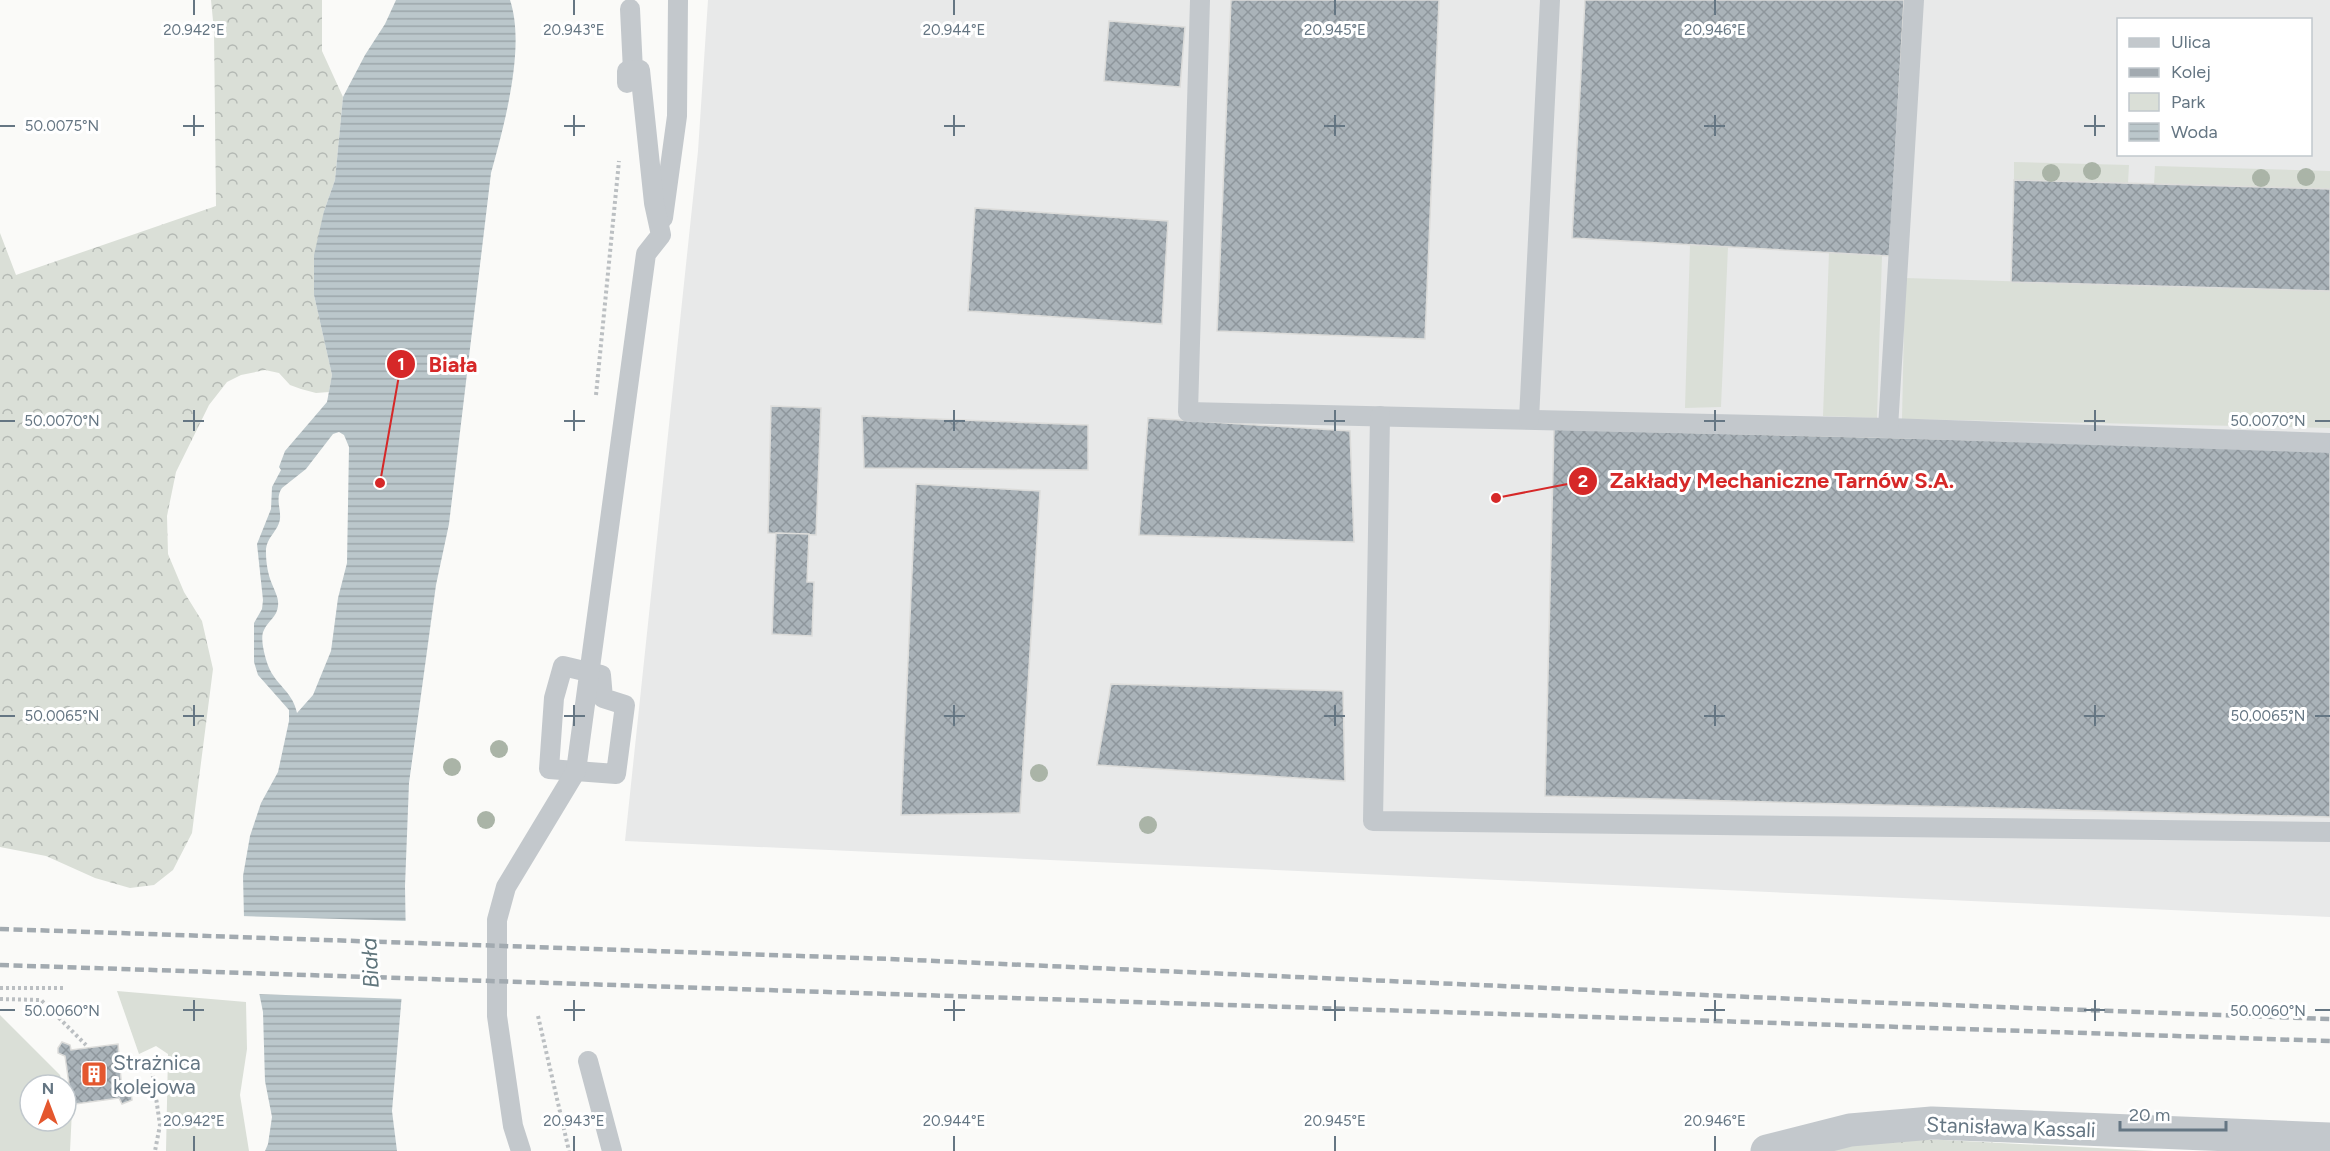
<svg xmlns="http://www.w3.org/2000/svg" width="2330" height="1151" font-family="Figtree,sans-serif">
<defs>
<pattern id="forest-crowns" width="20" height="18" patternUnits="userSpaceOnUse" patternTransform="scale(1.5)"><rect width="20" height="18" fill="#dadfd7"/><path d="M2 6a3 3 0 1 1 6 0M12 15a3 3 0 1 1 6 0" fill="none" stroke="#b4b9b4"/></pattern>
<pattern id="water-rules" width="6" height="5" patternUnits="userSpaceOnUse" patternTransform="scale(1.5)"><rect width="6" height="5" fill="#bbc7cb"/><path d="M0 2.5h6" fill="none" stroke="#9ca6aa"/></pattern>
<pattern id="building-cross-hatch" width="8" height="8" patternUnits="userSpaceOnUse" patternTransform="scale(1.5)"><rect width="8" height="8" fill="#aab3b9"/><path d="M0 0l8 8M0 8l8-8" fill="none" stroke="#8e969c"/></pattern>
</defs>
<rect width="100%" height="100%" fill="#fafaf8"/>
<path fill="#e8e9e9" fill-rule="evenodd" d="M708,0H2330V917L625,841L698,151ZM2118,20H2310V154H2118Z"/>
<g fill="#dadfd7">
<polygon points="2014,162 2129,165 2128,183 2014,180"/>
<polygon points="2155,166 2330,171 2330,189 2154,185"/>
<polygon points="1690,245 1728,247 1721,407 1685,408"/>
<polygon points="1829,252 1882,255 1877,418 1823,416"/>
<polygon points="1905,278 2330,291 2330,428 1902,419"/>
<polygon points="117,991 246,1002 247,1049 240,1095 249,1151 166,1151 168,1054 156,1046 139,1054"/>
<polygon points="0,1015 60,1075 63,1085 30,1085 30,1121 66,1121 66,1105 72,1110 70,1151 0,1151"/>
</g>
<g fill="url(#forest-crowns)">
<polygon points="211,0 322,0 322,51 343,97 335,180 324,211 314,295 332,375 329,392 316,393 301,389 290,385 279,373 265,370 241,375 227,382 209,405 176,472 167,516 168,554 184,592 202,621 213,669 192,833 173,870 154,885 130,888 95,878 46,856 0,847 0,233 16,275 216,206 214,31"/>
<polygon points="1862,1140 1944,1140 2154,1151 1811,1151"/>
</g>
<path fill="url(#water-rules)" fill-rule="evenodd" d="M396,0H510C526,47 504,126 491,173L449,524L436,585L409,783L405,886L406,946L392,1111L397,1151H265L268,1144L272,1117L265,1081L263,1012L244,918L243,876L250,836L261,803L278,772L289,721V710L258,675L254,662V623L262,609L263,600L257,544L271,509L272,487L281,470L279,467L285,451L327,402L332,375L314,295V255L324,211L335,180L343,97L365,55L385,24ZM339,432L344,435L349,447L347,563L338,598L331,651L313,695L297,713C293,693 278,686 270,670C266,662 259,638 264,630C268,621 277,617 278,606C279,598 275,592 272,584C268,575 266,563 266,553C265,538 278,532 280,519C281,508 275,498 282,488L306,469L333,434Z"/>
<polygon fill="#fafaf8" points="241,916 409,921 404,999 256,994"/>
<g fill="url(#building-cross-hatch)" stroke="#dcdcda" stroke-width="1.5">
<polygon points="1231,0 1439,0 1425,339 1217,331"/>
<polygon points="1585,0 1904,0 1890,256 1572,238"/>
<polygon points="1109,21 1185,27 1180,87 1104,81"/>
<polygon points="2014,180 2330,189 2330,291 2011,282"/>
<polygon points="975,208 1168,221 1162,324 968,311"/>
<polygon points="771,406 821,408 816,535 768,533"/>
<polygon points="862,416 1088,425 1088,470 864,468"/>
<polygon points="1148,418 1350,431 1354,542 1139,535"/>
<polygon points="1554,429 2330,449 2330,817 1545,796"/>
<polygon points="916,484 1040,491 1020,813 901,815"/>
<polygon points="776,533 809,534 807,582 814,582 812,636 772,634"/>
<polygon points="1111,684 1343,691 1345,781 1097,765"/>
<polygon points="62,1042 70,1045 71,1050 118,1044 122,1091 131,1093 132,1100 122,1104 119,1098 75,1104 66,1098 70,1091 65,1056 58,1053 58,1048"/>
</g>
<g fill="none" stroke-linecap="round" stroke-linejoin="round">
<g stroke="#bbbfc2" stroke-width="4" stroke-dasharray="3 3" stroke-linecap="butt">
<polyline points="596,395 619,161"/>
<polyline points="0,988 65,988"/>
<polyline points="0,999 41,1000 86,1045"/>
<polyline points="538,1016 569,1151"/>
<polyline points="152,1070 160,1125 155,1151"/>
</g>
<g stroke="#c3c8cc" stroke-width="20">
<polyline points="1200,0 1188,412 1888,428 2330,443"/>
<polyline points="630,9 633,71"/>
<polyline points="663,218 677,116 678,0"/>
<polyline points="1380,416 1373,821 2330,832"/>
<polyline points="1529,419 1550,0"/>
<polyline points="1888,428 1914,0"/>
<polygon points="563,666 601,675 603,698 625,705 616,774 549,769 554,698"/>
<polyline points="588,1061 612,1151"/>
<polyline points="521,1151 513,1126 497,1016 497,920 506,887 576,771 646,254 661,235 654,203 640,70 627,71 627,83"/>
</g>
<polyline stroke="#c3c8cc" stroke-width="33" points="1767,1151 1850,1130 1932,1123 2330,1139"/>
<g stroke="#a2aab0" stroke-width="4.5" stroke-dasharray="9 4.5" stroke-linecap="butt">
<polyline points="0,929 890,959 1864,1002 2330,1019"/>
<polyline points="0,965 2330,1041"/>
</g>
</g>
<g fill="#aab4a7">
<circle cx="2092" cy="171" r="9"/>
<circle cx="2051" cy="173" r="9"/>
<circle cx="2306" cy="177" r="9"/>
<circle cx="2261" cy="178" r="9"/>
<circle cx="499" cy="749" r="9"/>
<circle cx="452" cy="767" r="9"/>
<circle cx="1039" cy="773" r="9"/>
<circle cx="486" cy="820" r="9"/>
<circle cx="1148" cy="825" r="9"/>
</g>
<path fill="none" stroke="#657683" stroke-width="2" d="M194,0V15M574,0V15M954,0V15M1335,0V15M1715,0V15M194,115V136M574,115V136M954,115V136M1335,115V136M1715,115V136M2095,115V136M0,126H15M183,126H204M564,126H585M944,126H965M1324,126H1345M1704,126H1725M2084,126H2105M194,410V431M574,410V431M954,410V431M1335,410V431M1715,410V431M2095,410V431M0,421H15M183,421H204M564,421H585M944,421H965M1324,421H1345M1704,421H1725M2084,421H2105M2315,421H2330M194,705V726M574,705V726M954,705V726M1335,705V726M1715,705V726M2095,705V726M0,716H15M183,716H204M564,716H585M944,716H965M1324,716H1345M1704,716H1725M2084,716H2105M2315,716H2330M194,1000V1021M574,1000V1021M954,1000V1021M1335,1000V1021M1715,1000V1021M2095,1000V1021M0,1010H15M183,1010H204M564,1010H585M944,1010H965M1324,1010H1345M1704,1010H1725M2084,1010H2105M2315,1010H2330M194,1136V1151M574,1136V1151M954,1136V1151M1335,1136V1151M1715,1136V1151"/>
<defs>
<symbol id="building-square" viewBox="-11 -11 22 22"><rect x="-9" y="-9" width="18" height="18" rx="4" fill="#e4572e" stroke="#fff"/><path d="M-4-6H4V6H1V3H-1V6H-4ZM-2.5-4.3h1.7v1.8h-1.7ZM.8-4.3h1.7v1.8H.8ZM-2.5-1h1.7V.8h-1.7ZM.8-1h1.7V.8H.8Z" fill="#fff"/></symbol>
</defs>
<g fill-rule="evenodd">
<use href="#building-square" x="79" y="1059" width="30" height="30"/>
</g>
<g text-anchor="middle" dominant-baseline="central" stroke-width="6" stroke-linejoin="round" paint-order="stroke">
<g font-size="21" fill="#657683" stroke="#fff" text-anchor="start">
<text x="113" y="1062">Strażnica<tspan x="113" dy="24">kolejowa</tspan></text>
</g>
<g font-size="21" fill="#657683" stroke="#fff">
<text transform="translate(2011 1127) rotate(2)">Stanisława Kassali</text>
</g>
<g font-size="22" font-style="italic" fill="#60757c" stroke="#fff">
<text transform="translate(370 963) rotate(-93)">Biała</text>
</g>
</g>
<g font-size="15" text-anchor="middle" fill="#657683" stroke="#fff" stroke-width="6" stroke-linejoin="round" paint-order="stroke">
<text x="194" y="35">20.942°E</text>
<text x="574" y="35">20.943°E</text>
<text x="954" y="35">20.944°E</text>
<text x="1335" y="35">20.945°E</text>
<text x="1715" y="35">20.946°E</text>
<text x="62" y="131">50.0075°N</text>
<text x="62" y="426">50.0070°N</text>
<text x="2268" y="426">50.0070°N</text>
<text x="62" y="721">50.0065°N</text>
<text x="2268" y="721">50.0065°N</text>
<text x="62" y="1016">50.0060°N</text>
<text x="2268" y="1016">50.0060°N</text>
<text x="194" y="1126">20.942°E</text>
<text x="574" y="1126">20.943°E</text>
<text x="954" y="1126">20.944°E</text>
<text x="1335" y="1126">20.945°E</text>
<text x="1715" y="1126">20.946°E</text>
</g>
<path fill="none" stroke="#d62828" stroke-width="2" d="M380 483L401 364M1496 498L1583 481"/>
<g fill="#d62828" stroke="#fff" stroke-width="2">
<circle cx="380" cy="483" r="6"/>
<circle cx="1496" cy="498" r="6"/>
<circle cx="401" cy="364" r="15"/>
<circle cx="1583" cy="481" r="15"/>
</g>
<g font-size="18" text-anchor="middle" font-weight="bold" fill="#fff">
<text x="401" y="370">1</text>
<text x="1583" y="487">2</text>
</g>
<g font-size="22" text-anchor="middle" font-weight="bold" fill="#d62828" stroke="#fff" stroke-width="6" stroke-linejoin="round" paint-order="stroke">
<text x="453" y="372">Biała</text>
<text x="1782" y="488">Zakłady Mechaniczne Tarnów S.A.</text>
</g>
<rect x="2117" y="18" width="195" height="138" fill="#ffffff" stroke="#c1c8cd" stroke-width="1.5"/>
<rect x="2129" y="38" width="30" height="9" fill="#c3c8cc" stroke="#c1c8cd" stroke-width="1.5"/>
<text x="2171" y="48" font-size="18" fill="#657683">Ulica</text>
<rect x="2129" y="68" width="30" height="9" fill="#a2aab0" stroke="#c1c8cd" stroke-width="1.5"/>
<text x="2171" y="78" font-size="18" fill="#657683">Kolej</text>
<rect x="2129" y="93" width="30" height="18" fill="#dadfd7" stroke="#c1c8cd" stroke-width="1.5"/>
<text x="2171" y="108" font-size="18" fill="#657683">Park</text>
<rect x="2129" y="123" width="30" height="18" fill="url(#water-rules)" stroke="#c1c8cd" stroke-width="1.5"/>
<text x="2171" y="138" font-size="18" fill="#657683">Woda</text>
<g transform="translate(48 1103)"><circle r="28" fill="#ffffff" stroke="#c1c8cd" stroke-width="1.5"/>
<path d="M0-4.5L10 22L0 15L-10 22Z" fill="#e4572e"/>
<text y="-9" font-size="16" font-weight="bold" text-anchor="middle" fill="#657683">N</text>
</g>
<path d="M2120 1121v9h106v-9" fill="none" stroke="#657683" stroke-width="3"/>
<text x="2129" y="1121" font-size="18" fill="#657683" stroke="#ffffff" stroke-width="4.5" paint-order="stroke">20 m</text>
</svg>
